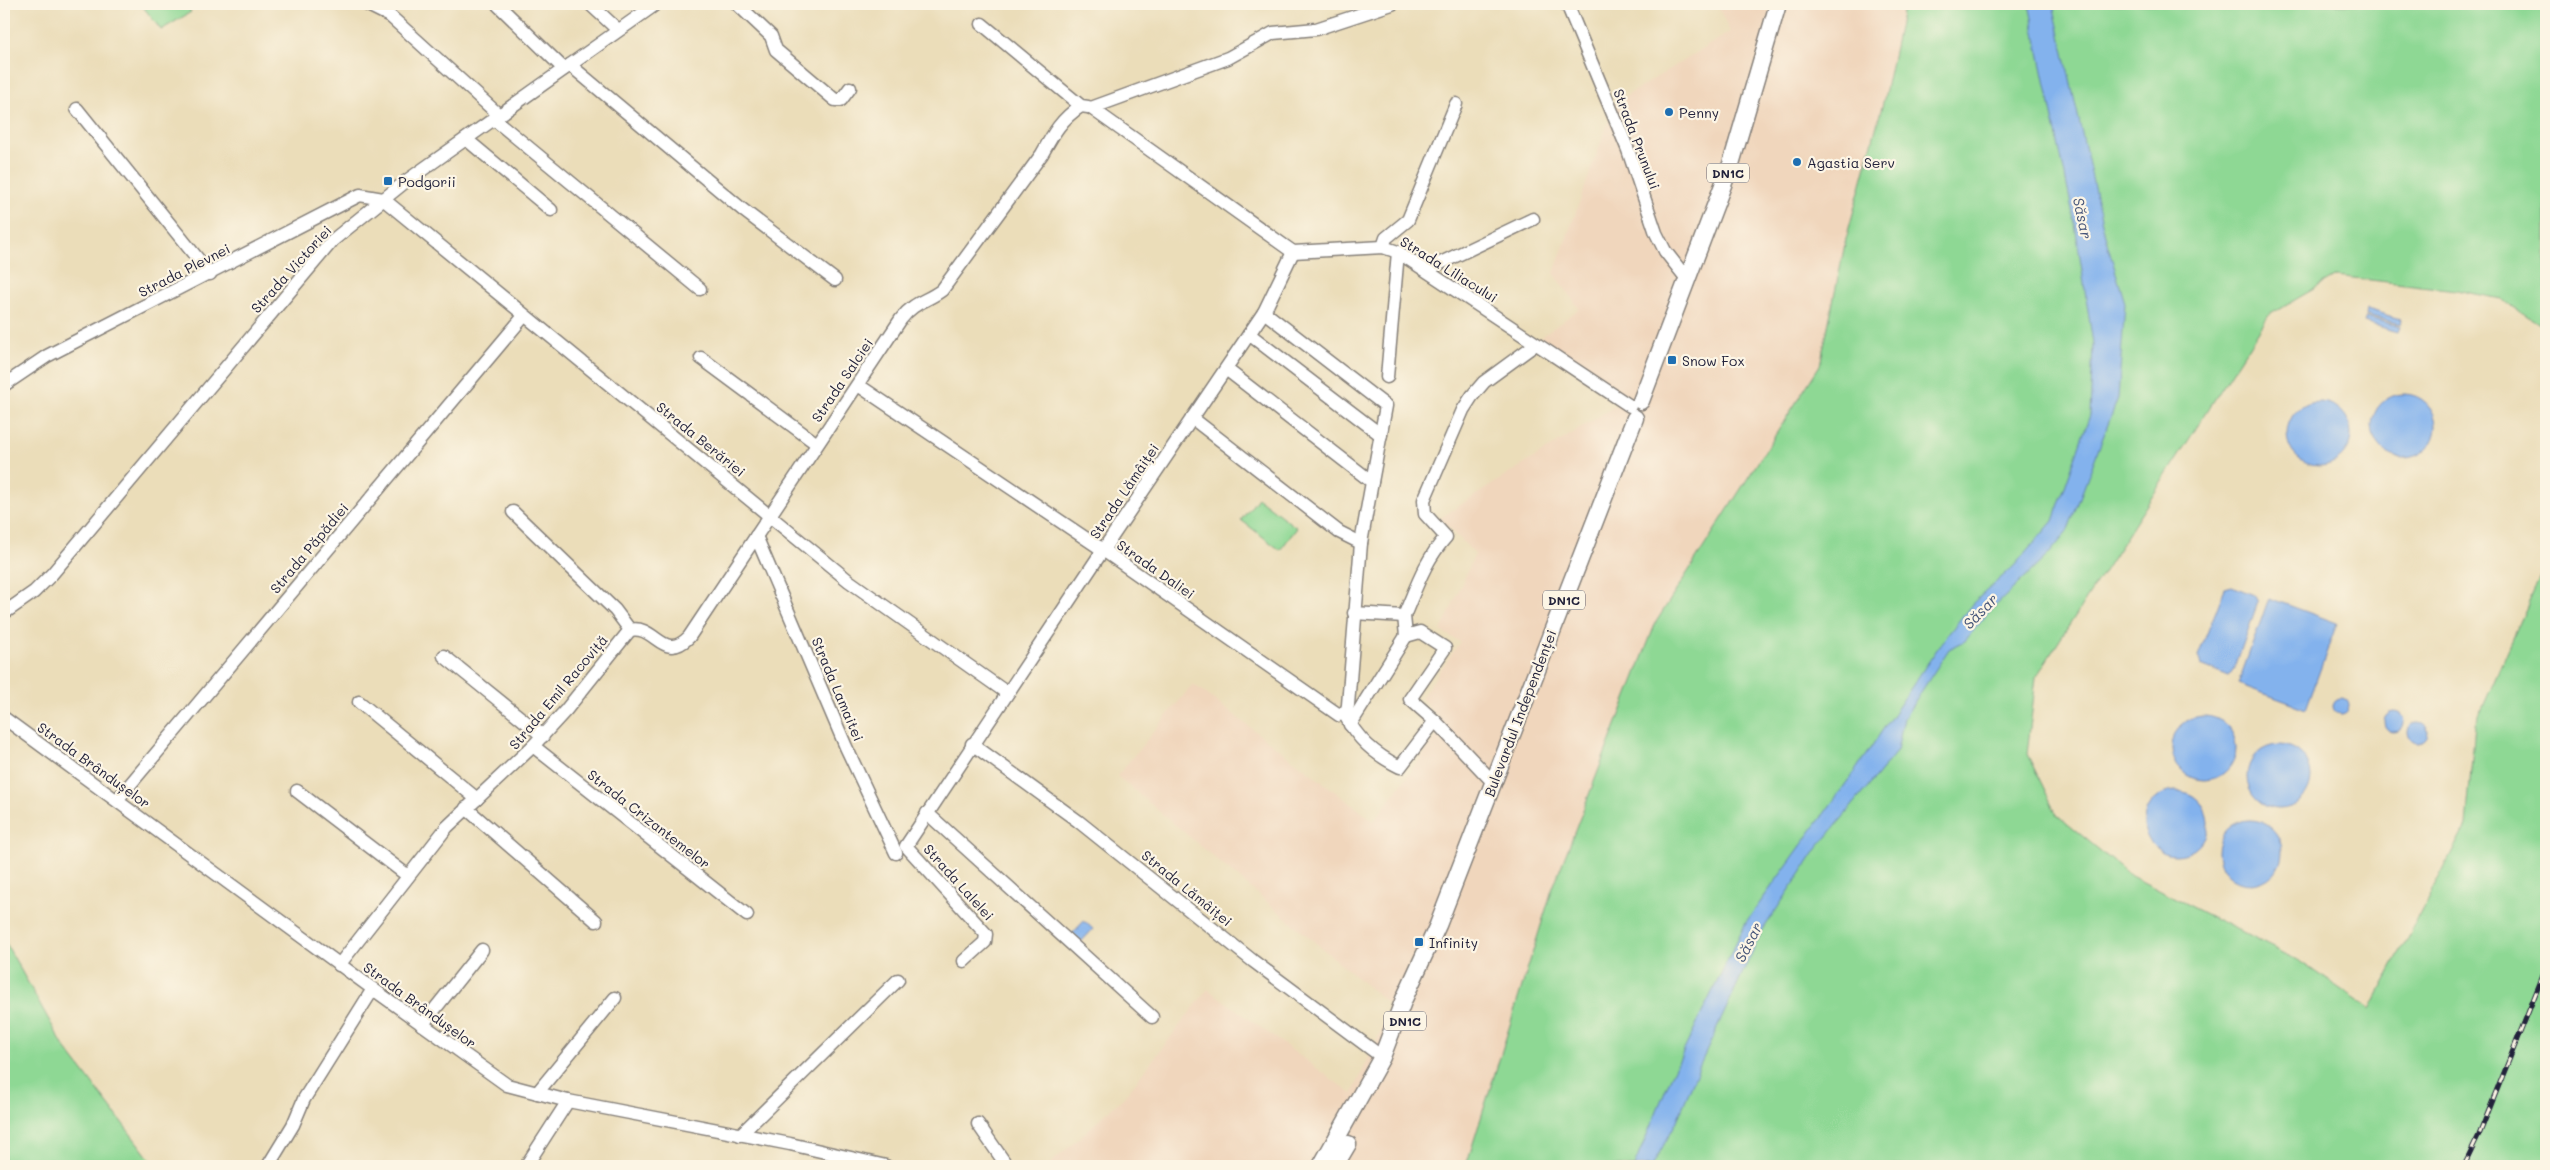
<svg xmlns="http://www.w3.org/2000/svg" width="2550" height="1170" font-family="Mali,sans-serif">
<rect width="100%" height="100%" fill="#fcf5e5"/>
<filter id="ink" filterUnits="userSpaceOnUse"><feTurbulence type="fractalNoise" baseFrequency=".02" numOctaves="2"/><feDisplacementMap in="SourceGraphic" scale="10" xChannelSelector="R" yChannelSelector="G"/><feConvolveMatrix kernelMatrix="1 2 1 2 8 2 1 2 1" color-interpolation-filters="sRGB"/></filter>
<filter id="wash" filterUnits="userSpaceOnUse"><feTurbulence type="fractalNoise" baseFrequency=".0096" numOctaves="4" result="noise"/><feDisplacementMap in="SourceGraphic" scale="20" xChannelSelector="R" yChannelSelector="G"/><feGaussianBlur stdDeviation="1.12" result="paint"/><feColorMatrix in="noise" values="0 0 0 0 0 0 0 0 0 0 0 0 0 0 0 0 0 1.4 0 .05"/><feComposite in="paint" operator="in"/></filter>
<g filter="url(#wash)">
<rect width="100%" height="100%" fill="#ebddb9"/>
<polygon fill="#f0d6bc" points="1717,4 1904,4 1884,99 1846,239 1820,365 1656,622 1552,890 1466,1166 1048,1166 1124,1097 1208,989 1352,1094 1392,1007 1117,776 1193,684 1374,821 1445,725 1421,698 1460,642 1441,631 1475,554 1440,518 1626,399 1537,340 1579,309 1554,273 1615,103 1730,32"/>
<g fill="#8ed894" stroke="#587d68">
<polygon points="141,4 185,4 191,12 161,30"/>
<polygon points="1904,4 2546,4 2546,328 2501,299 2456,290 2336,276 2269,315 2036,677 2027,754 2057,815 2131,876 2299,961 2370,1009 2466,826 2475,725 2546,563 2546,1166 1466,1166 1552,890 1656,622 1820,365 1846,239 1884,99"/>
<polygon points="1258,498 1297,528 1280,550 1241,520"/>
<polygon points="4,940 63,1045 155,1166 4,1166"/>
</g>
<g fill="#83b2ed" stroke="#526a94">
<polygon points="2029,4 2053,4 2105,236 2125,303 2118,398 2067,532 2049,554 1988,613 1965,641 1949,649 1904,718 1897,751 1817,849 1762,931 1700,1065 1676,1123 1652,1166 1634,1166 1670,1079 1746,922 1857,768 1942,642 1973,603 2014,566 2053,521 2090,415 2093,344 2075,224"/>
<polygon points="2367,309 2401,319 2400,324 2366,315"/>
<polygon points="2366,317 2400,326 2398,332 2364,322"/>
<circle cx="2404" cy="426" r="32"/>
<circle cx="2319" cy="434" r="32"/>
<polygon points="2232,586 2254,595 2258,602 2234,670 2229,676 2201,665 2198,656 2225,588"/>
<polygon points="2269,598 2337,623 2306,709 2238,684"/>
<circle cx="2341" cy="706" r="8"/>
<circle cx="2394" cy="722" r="10"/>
<circle cx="2204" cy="748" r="32"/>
<circle cx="2418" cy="732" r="10"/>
<circle cx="2279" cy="777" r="32"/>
<circle cx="2176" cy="823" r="32"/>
<circle cx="2250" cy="852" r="32"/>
<polygon points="1084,921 1093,929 1080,943 1071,935"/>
</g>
</g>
<g filter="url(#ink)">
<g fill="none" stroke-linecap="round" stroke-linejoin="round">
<defs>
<g id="minor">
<polyline points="366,4 390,16 499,115"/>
<polyline points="590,4 618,30"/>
<polyline points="737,4 771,36 776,50 835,100 841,100 850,88"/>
<polyline points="1392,4 1316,29 1273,33 1228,58 1091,108 1293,252 1383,247 1398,252 1630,406"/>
<polyline points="1567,4 1628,150 1656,233 1665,251 1687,279"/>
<polyline points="498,5 564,69"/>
<polyline points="982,24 1081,106 1088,107"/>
<polyline points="570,65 743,210 835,280"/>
<polyline points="77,109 210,274"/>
<polyline points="494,119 700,289"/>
<polyline points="466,139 551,210"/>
<polyline points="1383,247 1386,238 1408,220 1456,104"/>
<polyline points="1426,270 1533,219"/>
<polyline points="1264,312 1386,406 1372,482"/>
<polyline points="1249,334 1381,435"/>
<polyline points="701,358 817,444"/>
<polyline points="1387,377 1398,252"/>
<polyline points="4,385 47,356 360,195 383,199 849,581 1007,693"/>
<polyline points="858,385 1103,550 1339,715 1347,710 1348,705 1361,543 1372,482 1226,369"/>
<polyline points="1192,418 1339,532 1361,543"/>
<polyline points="756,536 846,747 896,853"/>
<polyline points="4,613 34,592 52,574 333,240 405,182 656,4"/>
<path d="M1354,613L1404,616C1416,588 1425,560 1446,537L1425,514L1424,500L1463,410L1472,396L1484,382L1536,344"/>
<polyline points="1404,616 1406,636 1420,632 1445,648 1410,699 1435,721 1493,782"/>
<path d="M630,630C655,624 663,663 689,637L901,319C915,301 926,302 942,290L1042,154C1053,134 1061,119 1081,106"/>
<polyline points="444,656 543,736"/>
<polyline points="359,702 477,799"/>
<path d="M1344,713C1357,739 1374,754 1400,767L1435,721"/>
<polyline points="4,718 373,989 507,1085 568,1101 790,1144 886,1166"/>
<polyline points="1350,725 1406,636"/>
<polyline points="972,744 1078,821 1253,961 1382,1057"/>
<polyline points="533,746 747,915"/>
<polyline points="297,791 408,876"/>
<polyline points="117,800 524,316"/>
<polyline points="466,808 596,921"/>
<polyline points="927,813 1152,1017"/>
<polyline points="964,961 985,942 986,934 906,846 1103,550 1264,312 1293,252"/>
<polyline points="339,965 447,827 533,746 566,710 630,630 615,610 513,512"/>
<polyline points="422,1025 482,950"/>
<polyline points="537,1093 615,998"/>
<polyline points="978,1124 1007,1166"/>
<polyline points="740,1135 898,980"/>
<polyline points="268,1166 293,1125 304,1099 373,989"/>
<polyline points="526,1166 568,1101"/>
</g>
<g id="major">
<polyline points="1641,401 1731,164 1778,4"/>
<polyline points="1321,1166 1382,1057 1404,999 1438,925 1635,418"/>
<polyline points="1335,1166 1348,1144"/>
</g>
</defs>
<use href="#minor" stroke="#86807a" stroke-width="15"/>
<use href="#major" stroke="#86807a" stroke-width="19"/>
<use href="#minor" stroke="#fff" stroke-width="12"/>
<use href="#major" stroke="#fff" stroke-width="16"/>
<defs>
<polyline id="rail" points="2464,1166 2479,1135 2546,968"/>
</defs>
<use href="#rail" stroke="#22223b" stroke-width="5"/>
<use href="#rail" stroke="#fcf5e5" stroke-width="3" stroke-dasharray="9" stroke-linecap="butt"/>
</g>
</g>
<g fill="#1f6fb2" stroke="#fcf5e5" stroke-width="2">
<circle cx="1669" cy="112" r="5"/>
<circle cx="1797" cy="162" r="5"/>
<rect x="383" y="176" width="10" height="10" rx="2.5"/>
<rect x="1667" y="355" width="10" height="10" rx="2.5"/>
<rect x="1414" y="937" width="10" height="10" rx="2.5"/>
</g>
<g text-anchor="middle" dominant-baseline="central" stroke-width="4.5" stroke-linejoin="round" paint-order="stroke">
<g fill="#fcf5e5" stroke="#63616e" stroke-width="1">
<rect x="1707" y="163.5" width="42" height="19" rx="4"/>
<rect x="1543" y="590.5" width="42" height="19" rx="4"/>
<rect x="1384" y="1011.5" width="42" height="19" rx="4"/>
</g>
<g font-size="12" font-weight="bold" fill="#22223b">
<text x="1728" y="173">DN1C</text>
<text x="1564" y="600">DN1C</text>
<text x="1405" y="1021">DN1C</text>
</g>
<g font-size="14" fill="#22223b" stroke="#fcf5e5" text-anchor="start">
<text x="1679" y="112">Penny</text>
<text x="1807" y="162">Agastia Serv</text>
<text x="398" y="181">Podgorii</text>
<text x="1682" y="360">Snow Fox</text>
<text x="1429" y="942">Infinity</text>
</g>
<g font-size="14" fill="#22223b" stroke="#fcf5e5">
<text transform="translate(1637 139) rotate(69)">Strada Prunului</text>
<text transform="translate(291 269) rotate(-48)">Strada Victoriei</text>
<text transform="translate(1449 269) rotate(32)">Strada Liliacului</text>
<text transform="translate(184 270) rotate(-27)">Strada Plevnei</text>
<text transform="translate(842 380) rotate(-56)">Strada Salciei</text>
<text transform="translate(701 439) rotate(39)">Strada Berăriei</text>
<text transform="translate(1124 491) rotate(-56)">Strada Lămâiței</text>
<text transform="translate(309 548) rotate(-50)">Strada Păpădiei</text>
<text transform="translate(1156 569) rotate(35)">Strada Daliei</text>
<text transform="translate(838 689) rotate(67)">Strada Lamaitei</text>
<text transform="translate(558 692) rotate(-50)">Strada Emil Racoviță</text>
<text transform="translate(1520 713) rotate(-69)">Bulevardul Independenței</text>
<text transform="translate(94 765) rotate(36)">Strada Brândușelor</text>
<text transform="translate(649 819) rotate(38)">Strada Crizantemelor</text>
<text transform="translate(959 882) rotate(48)">Strada Lalelei</text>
<text transform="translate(1187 888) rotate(39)">Strada Lămâiței</text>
<text transform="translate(420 1005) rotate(36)">Strada Brândușelor</text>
</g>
<g font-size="15" font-style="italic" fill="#445479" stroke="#fcf5e5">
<text transform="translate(2083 218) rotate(78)">Săsar</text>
<text transform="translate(1980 611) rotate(-46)">Săsar</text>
<text transform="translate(1748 942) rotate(-63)">Săsar</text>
</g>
</g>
<rect width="2550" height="1170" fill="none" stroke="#fcf5e5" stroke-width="20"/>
</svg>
